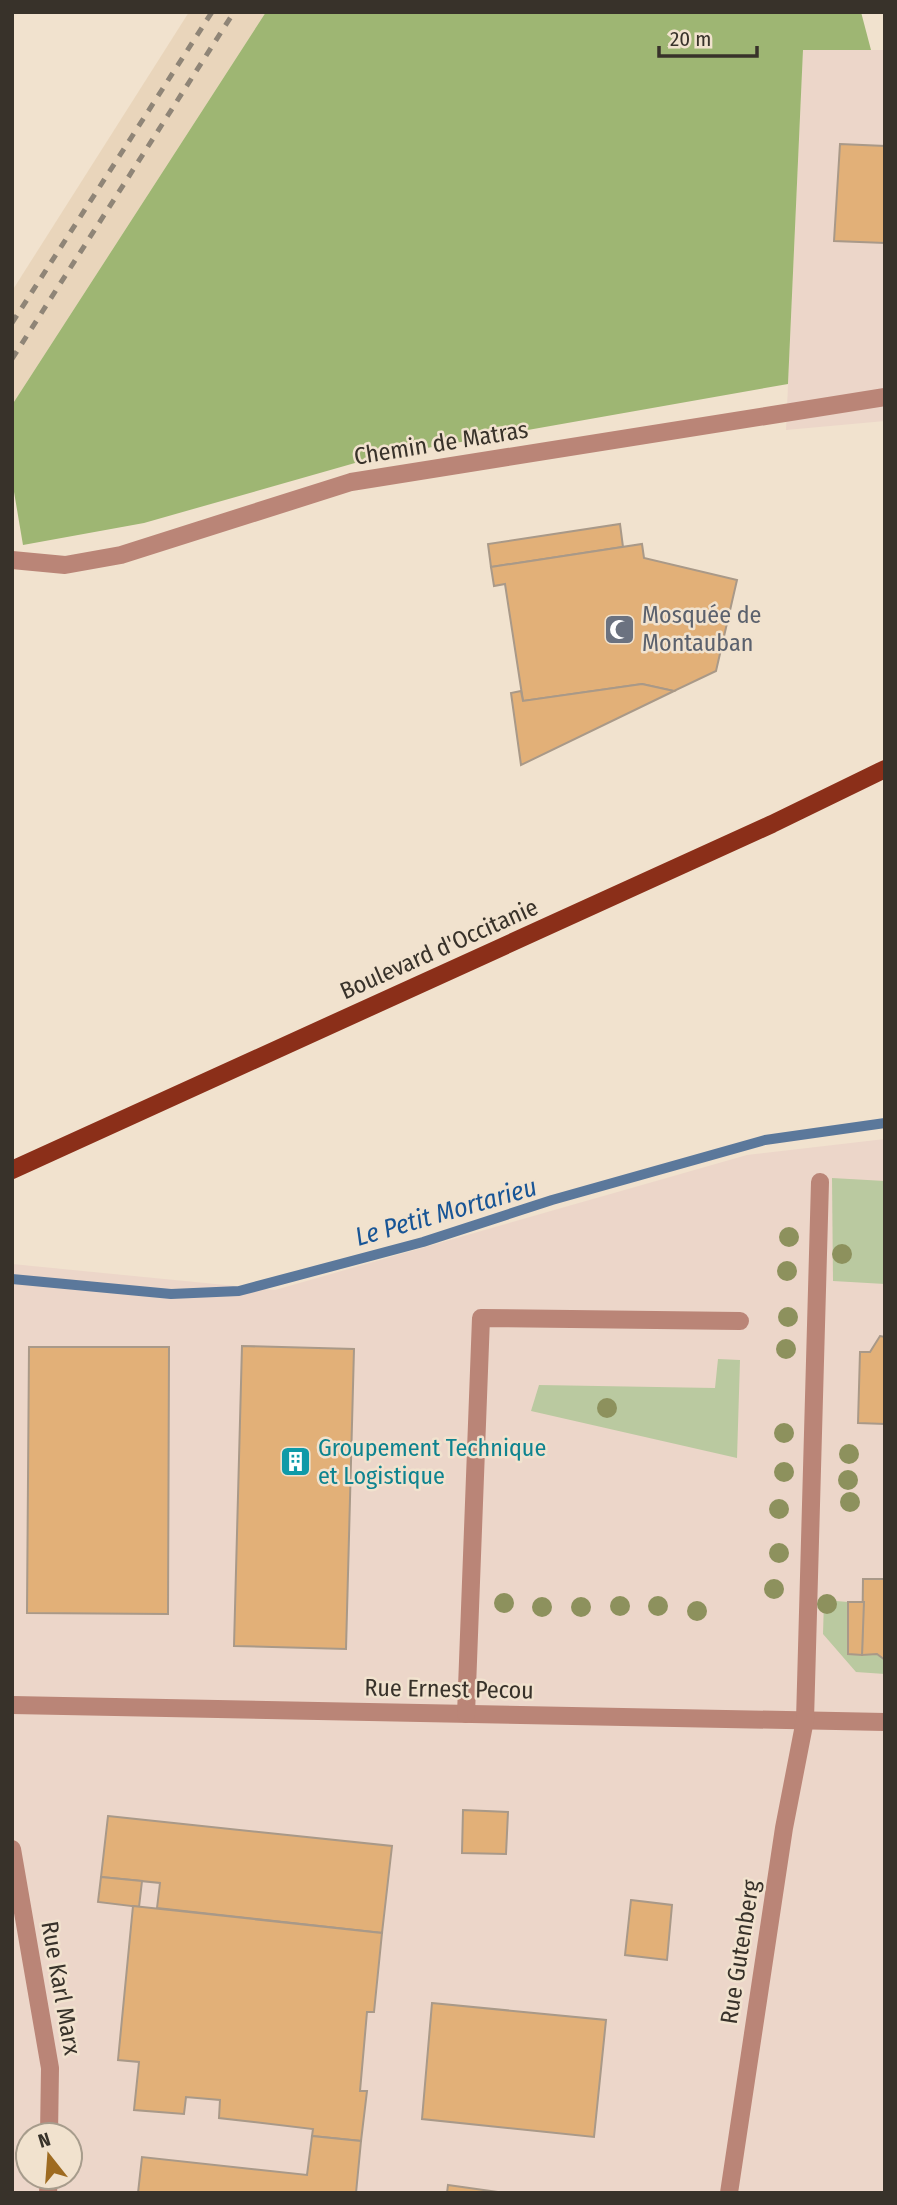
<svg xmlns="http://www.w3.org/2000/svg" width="897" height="2205" font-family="'Fira Sans Condensed',sans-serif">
<rect width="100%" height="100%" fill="#f1e2ce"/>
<polygon fill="#e9d5bb" points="189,12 266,12 12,405 12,291"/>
<g fill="#ecd6c9" fill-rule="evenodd">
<polygon points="803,50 885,50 885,421 786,430"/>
<path d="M885,1139V2193H12V1264L275,1290L747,1155ZM28,2135H70V2177H28Z"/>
</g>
<g fill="#bac9a0">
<polygon points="832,1178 885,1181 885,1284 833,1281"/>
<polygon points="718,1359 740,1360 737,1458 531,1411 539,1385 715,1388"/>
<polygon points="824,1600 848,1602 862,1655 877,1654 885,1660 885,1674 856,1672 823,1634"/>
</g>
<polygon fill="#9eb673" points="266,12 861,12 871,50 803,50 788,384 376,457 144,523 23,545 12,480 12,405"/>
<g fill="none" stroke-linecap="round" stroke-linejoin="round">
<polyline stroke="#5b789b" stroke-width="10" points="12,1279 171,1294 239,1291 423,1242 552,1200 765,1140 885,1123"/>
</g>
<g fill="#e2b078" stroke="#a99988" stroke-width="2">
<polygon points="840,144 885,146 885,243 834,241"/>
<polygon points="620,524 623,547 491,567 488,544"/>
<polygon points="642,544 644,558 737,580 716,671 674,691 642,684 523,701 505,584 494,586 491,567"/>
<polygon points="642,684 674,691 521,765 511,693 521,691 523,701"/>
<polygon points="880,1336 885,1337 885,1424 858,1423 860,1352 870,1352"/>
<polygon points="242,1346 354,1349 346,1649 234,1646"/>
<polygon points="29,1347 169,1347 168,1614 27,1613"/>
<polygon points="863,1579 885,1579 885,1660 877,1654 862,1655"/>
<polygon points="848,1602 864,1602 862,1655 848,1654"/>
<polygon points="463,1810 508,1812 506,1854 462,1853"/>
<polygon points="108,1816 392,1846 382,1933 157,1908 160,1883 101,1877"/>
<polygon points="101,1877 142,1881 139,1907 98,1902"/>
<polygon points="631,1900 672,1905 667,1960 625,1955"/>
<polygon points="133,1906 382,1933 374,2012 367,2012 360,2091 367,2091 361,2141 312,2136 313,2129 219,2118 220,2100 186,2097 184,2114 134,2110 139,2062 118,2060"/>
<polygon points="432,2003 606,2020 594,2137 422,2119"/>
<polygon points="312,2136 361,2141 356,2193 138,2193 142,2157 307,2175"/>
<polygon points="448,2185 505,2193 447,2193"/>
</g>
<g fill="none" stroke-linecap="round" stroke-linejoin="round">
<g stroke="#ba8577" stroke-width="18">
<polyline points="12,560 65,565 121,555 351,482 885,397"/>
<polyline points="12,1705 885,1722"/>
<polyline points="466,1714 481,1318 740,1321"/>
<polyline points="12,1849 50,2068 49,2135"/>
<polyline points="48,2193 49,2177"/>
<polyline points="729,2193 784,1828 805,1720 820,1182"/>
</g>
<polyline stroke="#8b2f19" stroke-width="18" points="12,1170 772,824 885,769"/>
<g stroke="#8f8577" stroke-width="5" stroke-dasharray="9 9" stroke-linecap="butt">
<polyline points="12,323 212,12"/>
<polyline points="12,359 234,12"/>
</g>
</g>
<g fill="#8d915d">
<circle cx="789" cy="1237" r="10"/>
<circle cx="842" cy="1254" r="10"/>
<circle cx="787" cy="1271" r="10"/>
<circle cx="788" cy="1317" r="10"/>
<circle cx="786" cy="1349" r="10"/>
<circle cx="607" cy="1408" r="10"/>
<circle cx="784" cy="1433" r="10"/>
<circle cx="849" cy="1454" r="10"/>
<circle cx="784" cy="1472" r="10"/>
<circle cx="848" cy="1480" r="10"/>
<circle cx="850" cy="1502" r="10"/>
<circle cx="779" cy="1509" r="10"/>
<circle cx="779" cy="1553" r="10"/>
<circle cx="774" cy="1589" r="10"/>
<circle cx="504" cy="1603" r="10"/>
<circle cx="827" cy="1604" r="10"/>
<circle cx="620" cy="1606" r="10"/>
<circle cx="658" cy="1606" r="10"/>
<circle cx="542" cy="1607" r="10"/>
<circle cx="581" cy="1607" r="10"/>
<circle cx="697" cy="1611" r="10"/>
</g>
<defs>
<symbol id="mosque-square" viewBox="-11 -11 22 22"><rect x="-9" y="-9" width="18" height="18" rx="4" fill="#6b7280" stroke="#f1e2ce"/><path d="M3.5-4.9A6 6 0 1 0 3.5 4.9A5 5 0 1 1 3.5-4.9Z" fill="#fff"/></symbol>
<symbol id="building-square" viewBox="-11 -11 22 22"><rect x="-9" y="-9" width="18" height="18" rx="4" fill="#0f9aa8" stroke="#f1e2ce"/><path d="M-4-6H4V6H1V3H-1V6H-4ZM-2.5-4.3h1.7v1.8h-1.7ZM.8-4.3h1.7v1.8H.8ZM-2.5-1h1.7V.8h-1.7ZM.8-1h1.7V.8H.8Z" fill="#fff"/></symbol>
</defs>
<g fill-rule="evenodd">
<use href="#mosque-square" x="602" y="612" width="35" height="35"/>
<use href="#building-square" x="278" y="1444" width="35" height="35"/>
</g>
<g text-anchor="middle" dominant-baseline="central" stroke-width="5" stroke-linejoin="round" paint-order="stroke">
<g font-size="24" fill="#38322a" stroke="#f1e2ce">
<text transform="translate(441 443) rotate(-9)">Chemin de Matras</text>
<text transform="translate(439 949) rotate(-24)">Boulevard d'Occitanie</text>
<text transform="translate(449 1689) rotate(1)">Rue Ernest Pecou</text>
<text transform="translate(740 1952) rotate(-81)">Rue Gutenberg</text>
<text transform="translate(61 1988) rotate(80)">Rue Karl Marx</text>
</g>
<g font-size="24" fill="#5b616d" stroke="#f1e2ce" text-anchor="start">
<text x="642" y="615">Mosquée de<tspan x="642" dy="28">Montauban</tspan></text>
</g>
<g font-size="24" fill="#0d838f" stroke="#f1e2ce" text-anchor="start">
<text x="318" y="1448">Groupement Technique<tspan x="318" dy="28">et Logistique</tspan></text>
</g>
<g font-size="26" font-style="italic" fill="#185596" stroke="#f1e2ce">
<text transform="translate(446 1212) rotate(-16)">Le Petit Mortarieu</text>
</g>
</g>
<rect width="897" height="2205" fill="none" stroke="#38322a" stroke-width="28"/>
<g transform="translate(49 2156) rotate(343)"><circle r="33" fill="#f1e2ce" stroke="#a79c8c" stroke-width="2"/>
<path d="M0-5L12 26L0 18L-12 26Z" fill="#9e6b21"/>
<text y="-10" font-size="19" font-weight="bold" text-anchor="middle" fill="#38322a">N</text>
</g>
<path d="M659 46v10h98v-10" fill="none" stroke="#38322a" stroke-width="3.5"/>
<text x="670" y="46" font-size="21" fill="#38322a" stroke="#f1e2ce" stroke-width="5" paint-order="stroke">20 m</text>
</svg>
